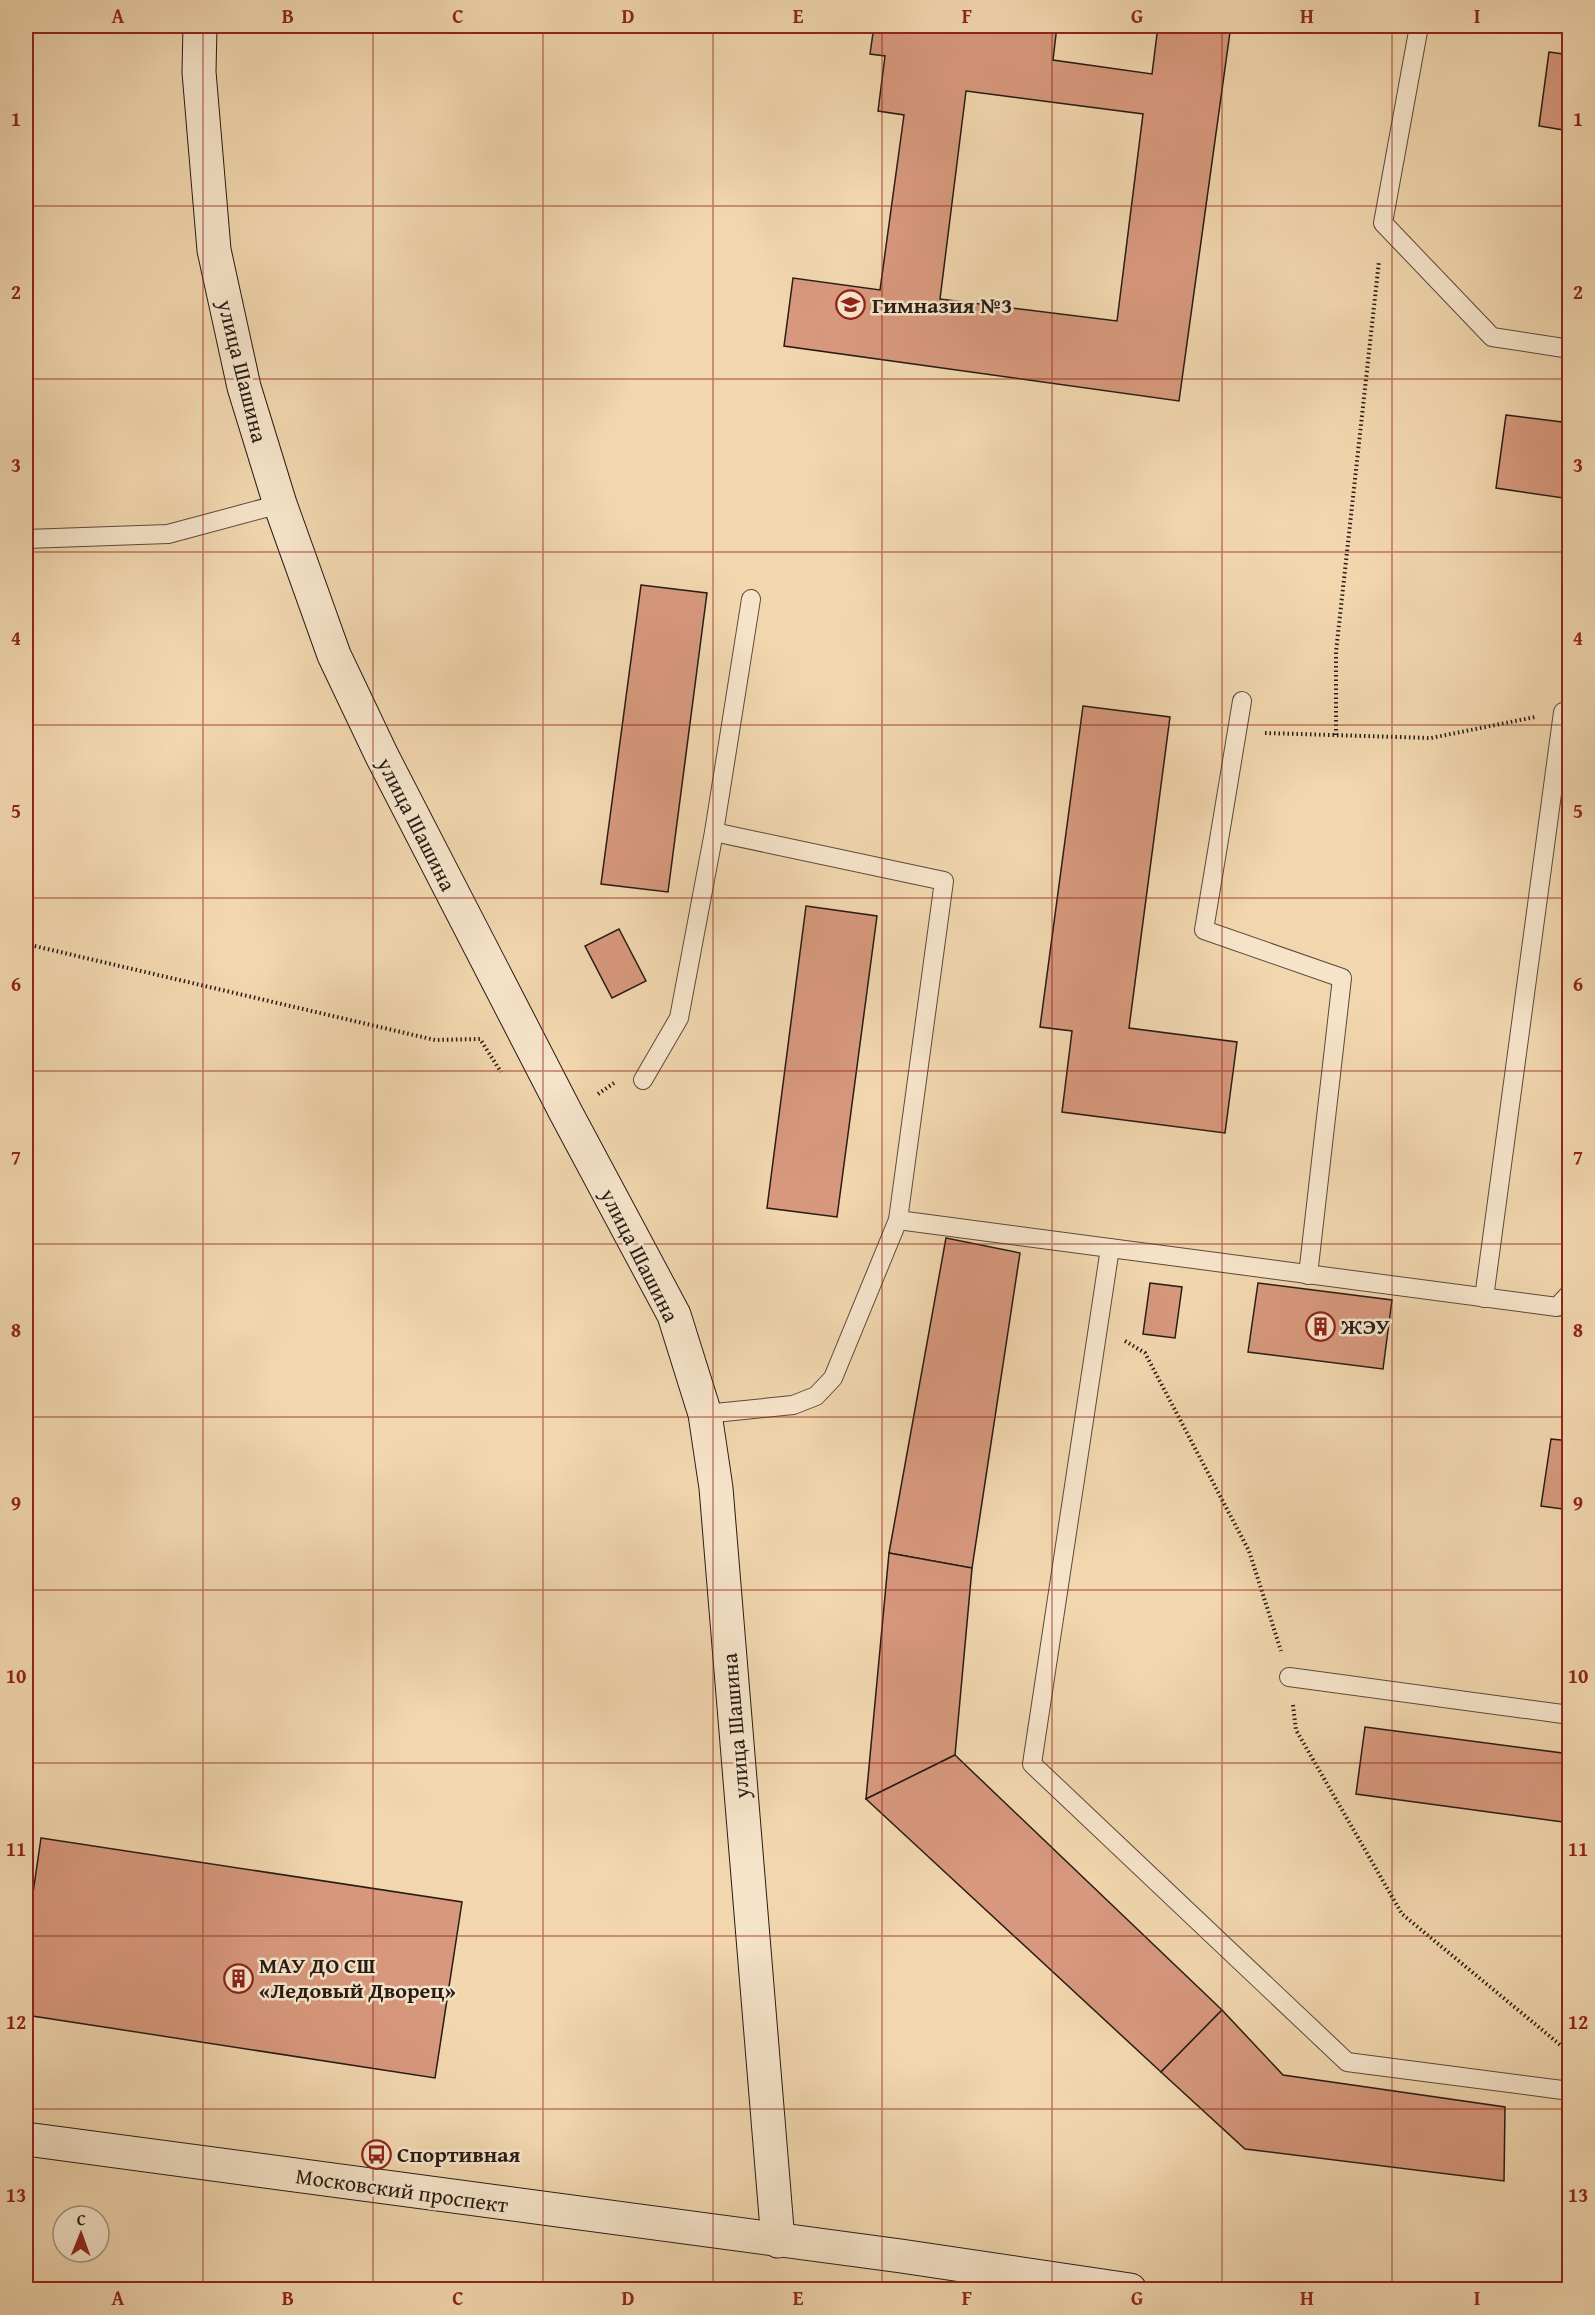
<svg xmlns="http://www.w3.org/2000/svg" width="1595" height="2315" font-family="'Gentium Book Plus',serif">
<rect width="100%" height="100%" fill="#f1d6ae"/>
<filter id="stains"><feTurbulence type="fractalNoise" baseFrequency=".00333" numOctaves="4"/><feColorMatrix values="0 0 0 0 .2 0 0 0 0 .09 0 0 0 0 .02 0 0 0 .5 -.17"/></filter>
<radialGradient id="worn" r=".72"><stop offset=".6" stop-color="#630" stop-opacity="0"/><stop offset="1" stop-color="#630" stop-opacity=".3"/></radialGradient>
<g fill="#d7987d" stroke="#271c15" stroke-width="1.5" fill-rule="evenodd">
<path d="M874,26H1057L1053,60L1152,74L1158,26H1188L1230,32L1179,401L784,346L793,278L880,290L904,115L878,111L885,56L870,54ZM966,91L1143,114L1117,321L940,299Z"/>
<polygon points="1549,52 1570,55 1570,131 1539,126"/>
<polygon points="1506,415 1570,423 1570,499 1496,488"/>
<polygon points="641,585 707,593 668,892 601,884"/>
<polygon points="1083,706 1170,717 1129,1028 1237,1042 1225,1133 1062,1112 1072,1031 1040,1027"/>
<polygon points="806,906 877,916 837,1217 767,1208"/>
<polygon points="619,929 646,981 612,998 585,946"/>
<polygon points="946,1238 1020,1253 972,1568 889,1553"/>
<polygon points="1150,1283 1182,1287 1175,1338 1143,1334"/>
<polygon points="1258,1283 1392,1300 1383,1369 1248,1352"/>
<polygon points="1551,1439 1570,1441 1570,1510 1541,1506"/>
<polygon points="889,1553 972,1568 955,1755 866,1799"/>
<polygon points="1365,1727 1570,1754 1570,1823 1356,1794"/>
<polygon points="955,1755 1222,2010 1161,2072 866,1799"/>
<polygon points="41,1838 462,1902 435,2078 26,2015 26,1941"/>
<polygon points="1222,2010 1283,2075 1505,2107 1504,2181 1245,2149 1161,2072"/>
</g>
<g fill="none" stroke-linecap="round" stroke-linejoin="round">
<defs>
<g id="lane">
<polyline points="1419,26 1383,223 1492,337 1570,349"/>
<polyline points="26,539 168,534 280,504"/>
<polyline points="1242,701 1204,930 1342,978 1308,1275"/>
<polyline points="643,1080 679,1018 714,832 751,599"/>
<polyline points="898,1220 1557,1307 1570,1293"/>
<polyline points="1110,1248 1032,1764 1347,2062 1570,2091"/>
<polyline points="1484,1298 1563,712"/>
<polyline points="705,1414 793,1405 816,1396 833,1378 898,1220 944,881 714,832"/>
<polyline points="1289,1677 1570,1715"/>
</g>
<g id="secondary">
<polyline points="200,26 199,72 214,250 244,387 280,504 334,655 382,756 566,1113 674,1315 705,1414 716,1488 778,2241"/>
<polyline points="26,2139 901,2256 1130,2290"/>
</g>
</defs>
<use href="#lane" stroke="#5a4a3b" stroke-width="20"/>
<use href="#secondary" stroke="#271c15" stroke-width="35"/>
<g stroke="#271c15" stroke-width="4" stroke-dasharray="1.5 3" stroke-linecap="butt">
<polyline points="1265,733 1431,738 1535,717"/>
<polyline points="1336,735 1336,652 1379,261"/>
<polyline points="26,944 435,1040 480,1039 501,1072"/>
<polyline points="598,1094 614,1083"/>
<polyline points="1125,1341 1145,1353 1249,1551 1281,1651"/>
<polyline points="1293,1705 1296,1730 1402,1914 1570,2053"/>
</g>
<use href="#lane" stroke="#f6e4ca" stroke-width="18"/>
<use href="#secondary" stroke="#f6e4ca" stroke-width="33"/>
</g>
<path fill="none" stroke="#8f2418" stroke-width="1.5" stroke-opacity="0.55" d="M203,26V2290M373,26V2290M543,26V2290M713,26V2290M882,26V2290M1052,26V2290M1222,26V2290M1392,26V2290M26,206H1570M26,379H1570M26,552H1570M26,725H1570M26,898H1570M26,1071H1570M26,1244H1570M26,1417H1570M26,1590H1570M26,1763H1570M26,1936H1570M26,2109H1570"/>
<defs>
<symbol id="school-ring" viewBox="-11 -11 22 22"><circle r="9.5" fill="#f6e4ca" stroke="#8f2418" stroke-width="1.5"/><path d="M0-5L7-2L0 1L-7-2ZM-4 1L0 2.5L4 1V4Q0 6-4 4Z" fill="#8f2418"/></symbol>
<symbol id="building-ring" viewBox="-11 -11 22 22"><circle r="9.5" fill="#f6e4ca" stroke="#8f2418" stroke-width="1.5"/><path d="M-4-6H4V6H1V3H-1V6H-4ZM-2.5-4.3h1.7v1.8h-1.7ZM.8-4.3h1.7v1.8H.8ZM-2.5-1h1.7V.8h-1.7ZM.8-1h1.7V.8H.8Z" fill="#8f2418"/></symbol>
<symbol id="bus-ring" viewBox="-11 -11 22 22"><circle r="9.5" fill="#f6e4ca" stroke="#8f2418" stroke-width="1.5"/><path d="M-5-6H5V4H4V6H2V4H-2V6H-4V4H-5ZM-3.5-4V0h7V-4ZM-3.5 1.2v1.5H-2V1.2ZM2 1.2v1.5H3.5V1.2Z" fill="#8f2418"/></symbol>
</defs>
<g fill-rule="evenodd">
<use href="#school-ring" x="834" y="288" width="33" height="33"/>
<use href="#building-ring" x="1304" y="1310" width="33" height="33"/>
<use href="#building-ring" x="222" y="1962" width="33" height="33"/>
<use href="#bus-ring" x="360" y="2138" width="33" height="33"/>
</g>
<g text-anchor="middle" dominant-baseline="central" stroke-width="5" stroke-linejoin="round" paint-order="stroke">
<g font-size="22" font-weight="bold" fill="#271c15" stroke="#f6e4ca" text-anchor="start">
<text x="872" y="305">Гимназия №3</text>
<text x="1341" y="1326">ЖЭУ</text>
<text x="259" y="1965">МАУ ДО СШ<tspan x="259" dy="25">«Ледовый Дворец»</tspan></text>
<text x="397" y="2154">Спортивная</text>
</g>
<g font-size="22" fill="#271c15" stroke="#f6e4ca">
<text transform="translate(243 371) rotate(76)">улица Шашина</text>
<text transform="translate(417 824) rotate(63)">улица Шашина</text>
<text transform="translate(640 1255) rotate(63)">улица Шашина</text>
<text transform="translate(735 1726) rotate(-95)">улица Шашина</text>
<text transform="translate(402 2190) rotate(8)">Московский проспект</text>
</g>
</g>
<rect width="1595" height="2315" fill="none" stroke="#f1d6ae" stroke-width="66"/>
<g transform="translate(81 2234) rotate(1)"><circle r="28" fill="#f6e4ca" stroke="#a39482" stroke-width="1.5"/>
<path d="M0-4.5L10 22L0 15L-10 22Z" fill="#8f2418"/>
<text y="-9" font-size="16" font-weight="bold" text-anchor="middle" fill="#271c15">С</text>
</g>
<rect x="33" y="33" width="1529" height="2249" fill="none" stroke="#8f2418" stroke-width="2"/>
<g font-size="20" text-anchor="middle" font-weight="bold" fill="#8f2418">
<text x="118" y="23">A</text>
<text x="288" y="23">B</text>
<text x="458" y="23">C</text>
<text x="628" y="23">D</text>
<text x="798" y="23">E</text>
<text x="967" y="23">F</text>
<text x="1137" y="23">G</text>
<text x="1307" y="23">H</text>
<text x="1477" y="23">I</text>
<text x="16" y="126">1</text>
<text x="1578" y="126">1</text>
<text x="16" y="299">2</text>
<text x="1578" y="299">2</text>
<text x="16" y="472">3</text>
<text x="1578" y="472">3</text>
<text x="16" y="645">4</text>
<text x="1578" y="645">4</text>
<text x="16" y="818">5</text>
<text x="1578" y="818">5</text>
<text x="16" y="991">6</text>
<text x="1578" y="991">6</text>
<text x="16" y="1164">7</text>
<text x="1578" y="1164">7</text>
<text x="16" y="1337">8</text>
<text x="1578" y="1337">8</text>
<text x="16" y="1510">9</text>
<text x="1578" y="1510">9</text>
<text x="16" y="1683">10</text>
<text x="1578" y="1683">10</text>
<text x="16" y="1856">11</text>
<text x="1578" y="1856">11</text>
<text x="16" y="2029">12</text>
<text x="1578" y="2029">12</text>
<text x="16" y="2202">13</text>
<text x="1578" y="2202">13</text>
<text x="118" y="2305">A</text>
<text x="288" y="2305">B</text>
<text x="458" y="2305">C</text>
<text x="628" y="2305">D</text>
<text x="798" y="2305">E</text>
<text x="967" y="2305">F</text>
<text x="1137" y="2305">G</text>
<text x="1307" y="2305">H</text>
<text x="1477" y="2305">I</text>
</g>
<rect width="100%" height="100%" filter="url(#stains)"/>
<rect width="100%" height="100%" fill="url(#worn)"/>
</svg>
